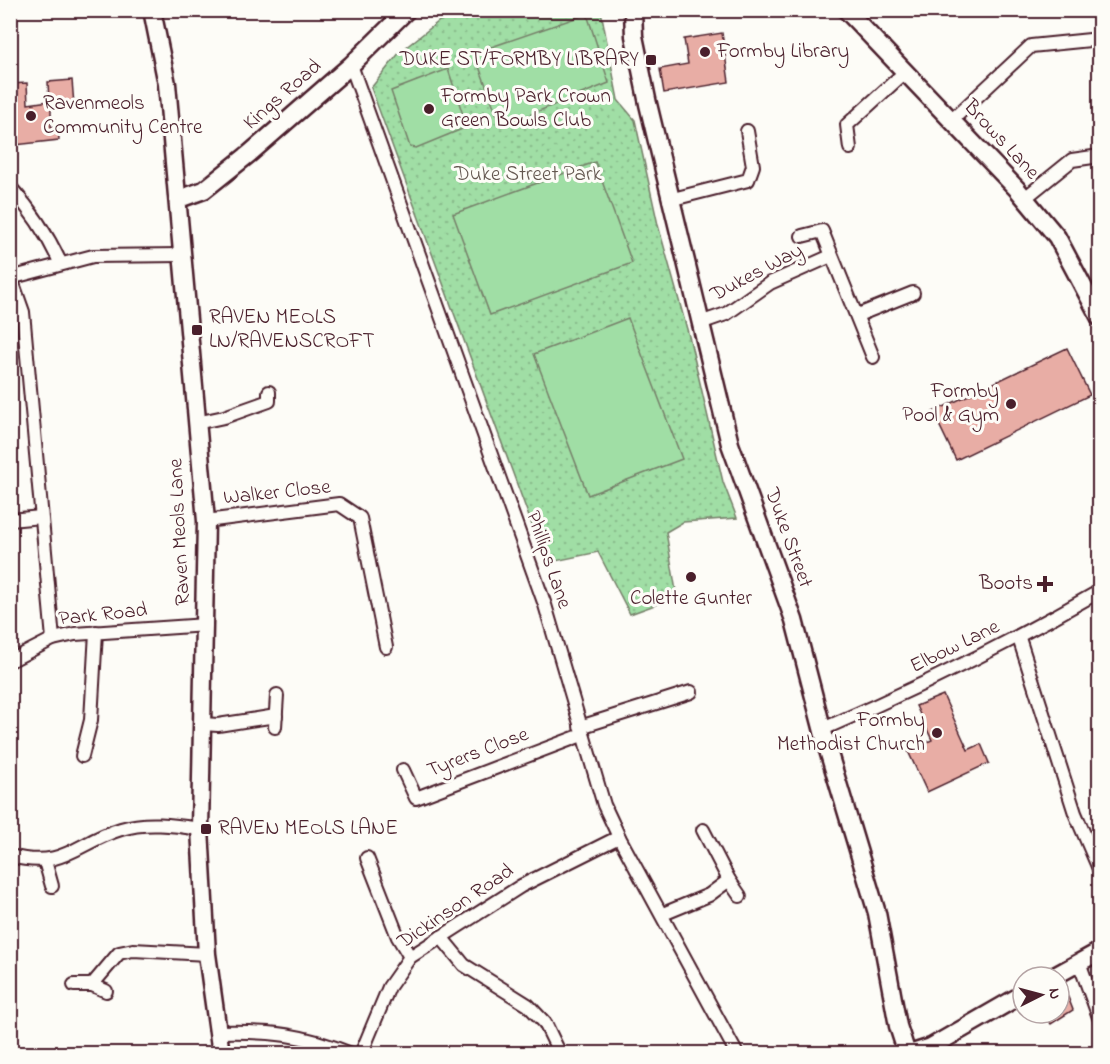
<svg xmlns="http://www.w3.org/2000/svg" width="1110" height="1064" font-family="'Indie Flower',sans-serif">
<defs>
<pattern id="park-dots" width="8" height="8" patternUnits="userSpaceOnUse" patternTransform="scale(1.5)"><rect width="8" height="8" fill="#a0dea5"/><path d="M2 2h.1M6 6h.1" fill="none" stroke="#8bbe8e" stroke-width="1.8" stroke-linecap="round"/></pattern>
</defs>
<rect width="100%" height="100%" fill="#fdfcf7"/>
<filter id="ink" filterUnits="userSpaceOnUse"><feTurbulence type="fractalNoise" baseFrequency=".0167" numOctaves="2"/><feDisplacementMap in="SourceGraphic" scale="12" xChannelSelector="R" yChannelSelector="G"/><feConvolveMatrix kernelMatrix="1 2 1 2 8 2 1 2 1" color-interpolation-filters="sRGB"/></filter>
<g filter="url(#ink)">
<polygon fill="url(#park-dots)" stroke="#757e68" stroke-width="1.5" points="452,11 601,11 618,100 635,120 658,225 690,340 723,482 737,518 683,522 666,532 677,597 630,614 598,552 546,563 371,88 400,52"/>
<g fill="#a0dea5" stroke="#757e68" stroke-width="1.5">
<polygon points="587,14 609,83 501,126 474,53"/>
<polygon points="448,69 467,127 416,148 410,147 391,91"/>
<polygon points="595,162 632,263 490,315 453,214"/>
<polygon points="628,318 682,459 588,495 534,354"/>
</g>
<g fill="#e8ada5" stroke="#4a1f2b" stroke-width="1.5">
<polygon points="722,33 729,82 664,93 660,69 688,64 684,39"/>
<polygon points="72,80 74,105 51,108 51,127 58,126 59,140 15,145 10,125 10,84 27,83 28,104 49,101 48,82"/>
<polygon points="1067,348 1090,395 956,460 933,412"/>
<polygon points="943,695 968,750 981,744 989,763 927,792 908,751 932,740 916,706"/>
<polygon points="1068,997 1073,1010 1051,1024 1044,1013 1059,1013 1059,1002"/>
</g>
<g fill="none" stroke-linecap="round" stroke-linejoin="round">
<defs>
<g id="street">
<polyline points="351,65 545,605 604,805 619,837 737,1054"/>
<polyline points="952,120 1031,46 1100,39"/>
<polyline points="850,148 847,125 904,73"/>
<path d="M10,187C31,210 47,234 60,262"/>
<polyline points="1025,198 1072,160 1100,156"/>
<polyline points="669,200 748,180 753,166 747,131"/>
<polyline points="802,236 822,231 873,357"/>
<polyline points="10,278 93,256 181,255"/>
<polyline points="11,278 23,312 53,639"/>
<polyline points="858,315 913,293"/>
<polyline points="700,323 726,314 770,283 831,256"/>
<polyline points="196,423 224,417 269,401 269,392"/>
<polyline points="10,520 41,517"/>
<polyline points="206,521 339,504 360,518 386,647"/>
<polyline points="1019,638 1075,813 1100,871"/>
<polyline points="10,661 53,639 75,634 206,625"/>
<polyline points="203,724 218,725 276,716"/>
<polyline points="275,727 277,695"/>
<polyline points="580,727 691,692"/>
<path d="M823,729C918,688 1010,643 1100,591"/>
<polyline points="82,756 91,720 96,632"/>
<polyline points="403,770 416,798 582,735"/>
<polyline points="703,830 729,880 740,896"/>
<path d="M10,856C65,870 75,843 121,829C146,821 174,825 200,829"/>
<polyline points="367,858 398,937 410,957"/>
<polyline points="45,861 52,886"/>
<polyline points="663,914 709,895 729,880"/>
<polyline points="441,937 464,965 528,1005 545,1023 560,1054"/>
<polyline points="1079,962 1100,1020"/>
<polyline points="74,985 92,985 119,953 133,950 207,954"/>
<polyline points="92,985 106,991"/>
<path d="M220,1032C271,1031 303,1034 351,1054"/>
<polyline points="361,1054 389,987 410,957 521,886 619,837"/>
</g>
<g id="secondary">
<polyline points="152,10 167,84 206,521 200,829 207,954 221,1054"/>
<polyline points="633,10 634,36 648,104 730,444 794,620 827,747 877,913 898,1026 907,1054"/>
<polyline points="846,10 1017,189 1057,237 1100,318"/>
<polyline points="179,199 204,190 249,154 351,65 407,10"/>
<polyline points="1053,977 1100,951"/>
<polyline points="909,1054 931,1047 1023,994"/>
</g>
</defs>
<use href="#street" stroke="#4a1f2b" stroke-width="16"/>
<use href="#secondary" stroke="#4a1f2b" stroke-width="21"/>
<use href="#street" stroke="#fdfcf7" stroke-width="12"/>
<use href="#secondary" stroke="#fdfcf7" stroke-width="16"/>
</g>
</g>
<g fill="#4a1f2b" stroke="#fdfcf7" stroke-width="2">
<circle cx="705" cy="52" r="6"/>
<rect x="645" y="54" width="12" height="12" rx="3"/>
<circle cx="429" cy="109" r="6"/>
<circle cx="31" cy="116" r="6"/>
<rect x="191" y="324" width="12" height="12" rx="3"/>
<circle cx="1011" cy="404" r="6"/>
<circle cx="691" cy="577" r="6"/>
<path d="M1042 575h6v6h6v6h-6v6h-6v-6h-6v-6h6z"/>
<circle cx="937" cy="733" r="6"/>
<rect x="200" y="823" width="12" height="12" rx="3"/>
</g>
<g text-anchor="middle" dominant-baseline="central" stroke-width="6" stroke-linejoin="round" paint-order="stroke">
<g font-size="21" fill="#4a1f2b" stroke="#fdfcf7" text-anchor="start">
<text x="717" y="52">Formby Library</text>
<text x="639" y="60" text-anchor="end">DUKE ST/FORMBY LIBRARY</text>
<text x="441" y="97">Formby Park Crown<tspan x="441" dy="24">Green Bowls Club</tspan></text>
<text x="43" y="104">Ravenmeols<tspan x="43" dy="24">Community Centre</tspan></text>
<text x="209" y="318">RAVEN MEOLS<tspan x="209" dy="24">LN/RAVENSCROFT</tspan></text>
<text x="999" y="392" text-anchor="end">Formby<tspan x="999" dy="24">Pool &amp; Gym</tspan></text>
<text x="1033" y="584" text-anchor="end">Boots</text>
<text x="691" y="599" text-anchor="middle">Colette Gunter</text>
<text x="925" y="721" text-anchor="end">Formby<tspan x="925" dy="24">Methodist Church</tspan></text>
<text x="218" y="829">RAVEN MEOLS LANE</text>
</g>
<g font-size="21" fill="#4a1f2b" stroke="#fdfcf7">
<text transform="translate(283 95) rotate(-41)">Kings Road</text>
<text transform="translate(1001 140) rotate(47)">Brows Lane</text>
<text transform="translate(757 273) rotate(-28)">Dukes Way</text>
<text transform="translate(277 493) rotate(-6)">Walker Close</text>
<text transform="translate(180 532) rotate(-93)">Raven Meols Lane</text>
<text transform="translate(788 538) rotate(70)">Duke Street</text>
<text transform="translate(548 560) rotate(71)">Phillips Lane</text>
<text transform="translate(103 615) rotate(-6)">Park Road</text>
<text transform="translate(955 647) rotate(-26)">Elbow Lane</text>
<text transform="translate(478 753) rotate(-21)">Tyrers Close</text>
<text transform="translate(456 907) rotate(-34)">Dickinson Road</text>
</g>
<g font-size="21" fill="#645850" stroke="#fdfcf7">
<text x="528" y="175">Duke Street Park</text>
</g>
</g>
<rect width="1110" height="1064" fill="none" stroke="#fdfcf7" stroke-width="36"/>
<rect x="18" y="18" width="1074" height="1028" fill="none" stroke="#4a1f2b" stroke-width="2" filter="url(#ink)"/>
<g transform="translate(1041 995) rotate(84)"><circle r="28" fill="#fdfcf7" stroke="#b5a4a5" stroke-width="1.5"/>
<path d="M0-4.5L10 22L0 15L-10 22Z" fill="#4a1f2b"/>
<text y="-9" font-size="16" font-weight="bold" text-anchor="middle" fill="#4a1f2b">N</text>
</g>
</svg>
